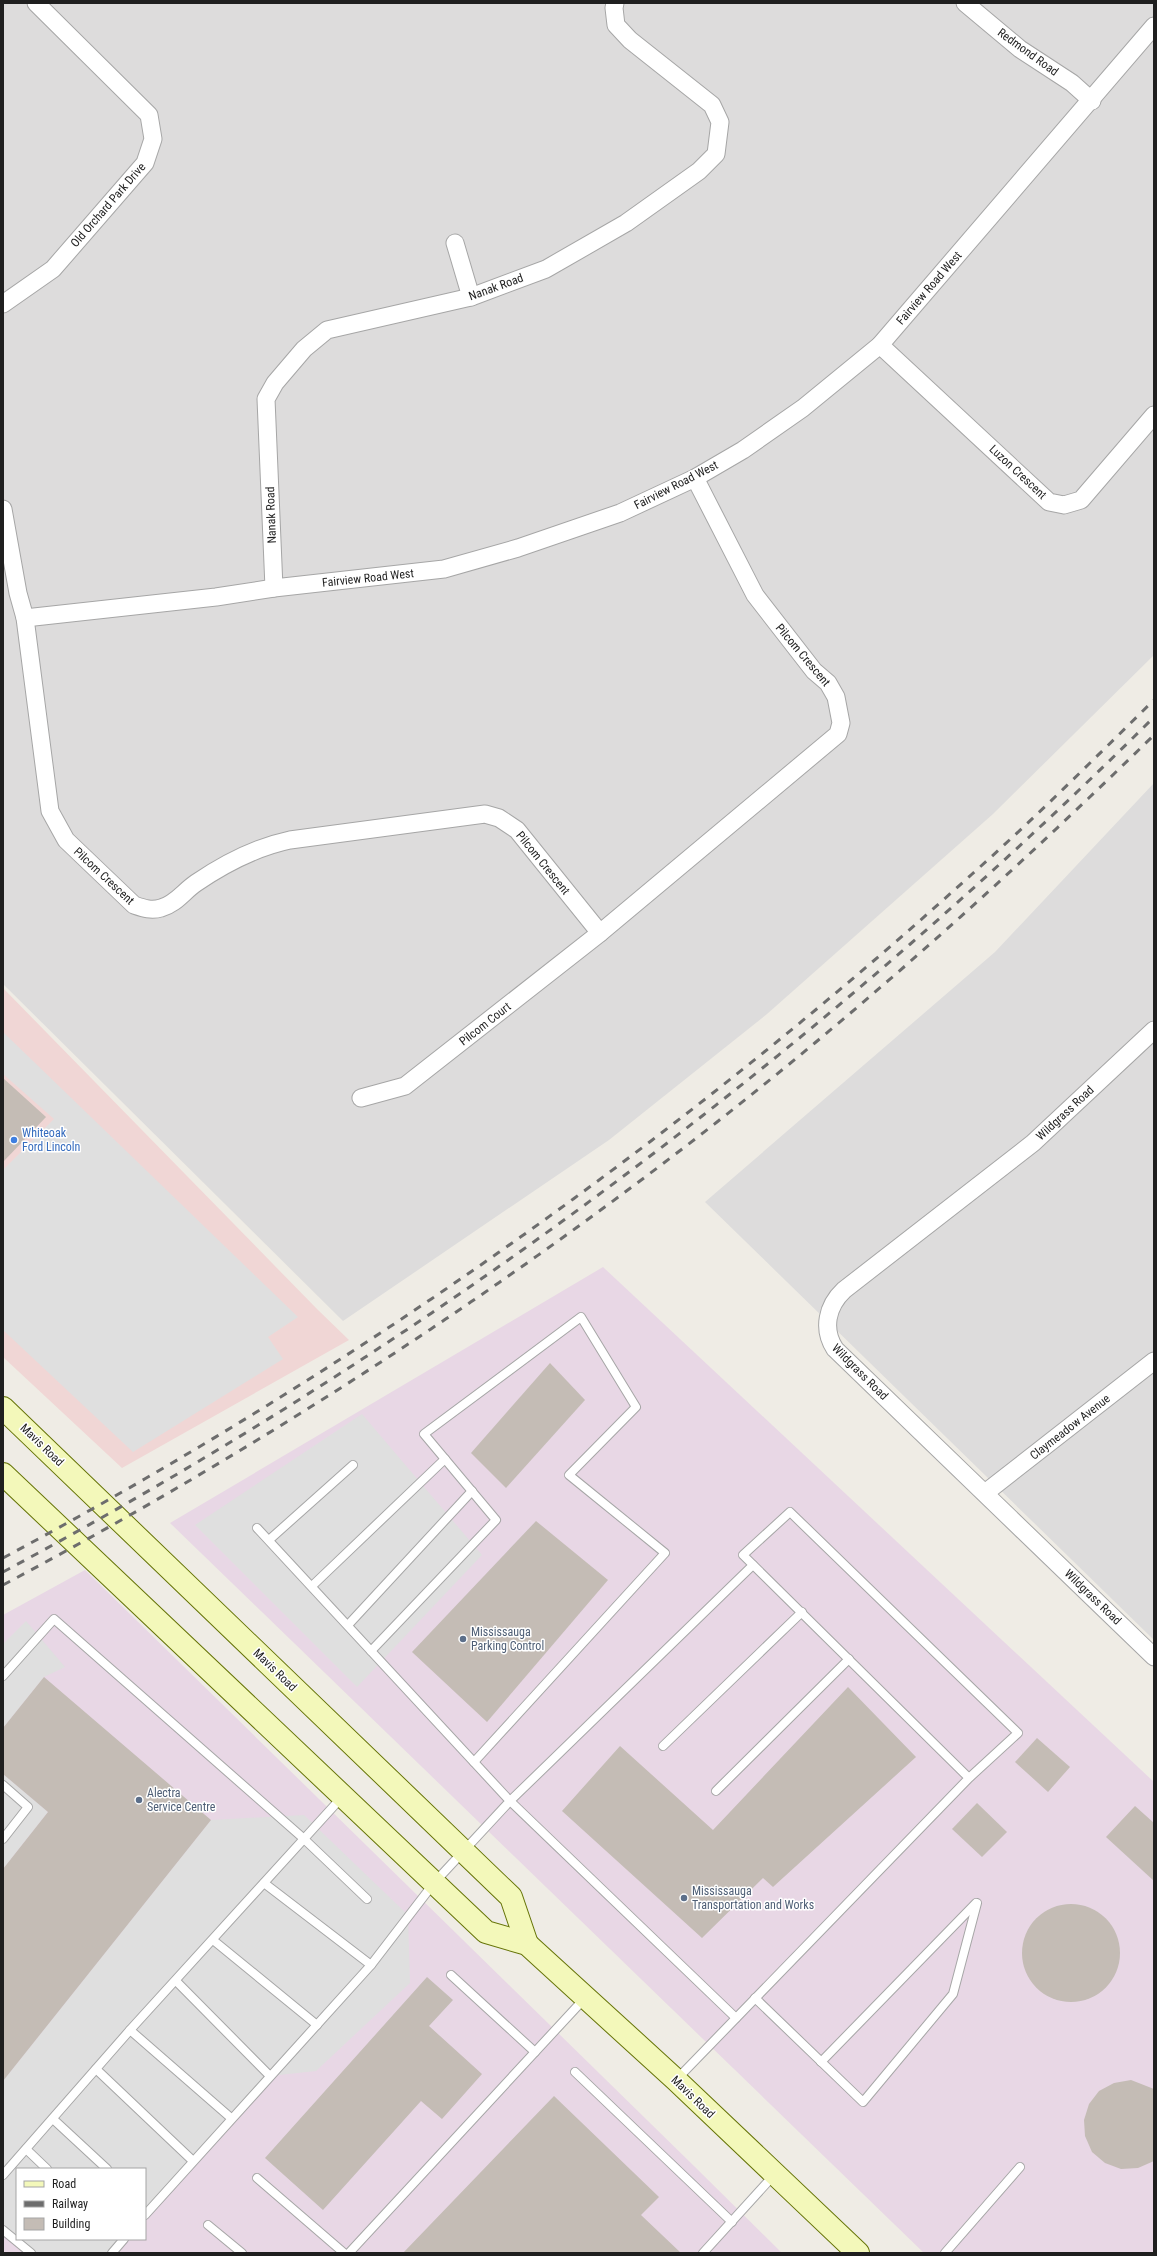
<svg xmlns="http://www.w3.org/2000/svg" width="1157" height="2256" font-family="'Roboto Condensed',sans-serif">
<rect width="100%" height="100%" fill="#efece5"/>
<g fill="#dddcdc">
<polygon points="3,3 1154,3 1154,655 993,814 767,1014 609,1140 343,1321 3,984"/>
<polygon points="1154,783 1154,1640 705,1202 995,952"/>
</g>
<polygon fill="#f0d6d5" points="3,988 318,1310 349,1340 122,1468 3,1357"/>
<g fill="#e8d7e5" fill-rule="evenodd">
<polygon points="603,1267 1154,1782 1154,2253 924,2253 170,1523"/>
<path d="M85,1570L694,2166L782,2253H3V1615ZM17,2169H145V2239H17Z"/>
</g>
<g fill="#dfdfdf">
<polygon points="3,1032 298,1317 268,1337 283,1359 133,1452 3,1330 3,1170 54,1119 3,1074"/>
<polygon points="362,1414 482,1555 357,1687 195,1525"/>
<polygon points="26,1621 65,1667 44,1677 3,1728 3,1644"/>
<polygon points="3,1774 48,1812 3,1869"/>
<polygon points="304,1815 408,1915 410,1983 316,2071 270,2076 145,2216 145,2169 17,2169 17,2239 124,2239 111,2253 31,2253 3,2230 3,2081 211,1820"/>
</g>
<g fill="#c4bcb5">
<polygon points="3,1078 46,1117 3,1162"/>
<polygon points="550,1363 585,1400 506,1488 471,1453"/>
<polygon points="536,1521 608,1580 487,1722 412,1652"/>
<polygon points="44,1677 211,1820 3,2081 3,1869 48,1812 3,1774 3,1728"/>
<polygon points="848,1687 916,1757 773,1887 763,1878 702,1938 562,1811 620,1746 713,1830"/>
<polygon points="1037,1738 1070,1767 1048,1792 1015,1762"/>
<polygon points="977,1803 1007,1832 982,1857 952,1829"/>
<polygon points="1135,1806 1154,1823 1154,1881 1106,1837"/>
<circle cx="1071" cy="1953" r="49"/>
<polygon points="427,1977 453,2000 429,2026 482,2074 442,2119 421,2101 323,2210 265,2158"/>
<polygon points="1131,2080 1154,2089 1154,2161 1138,2168 1121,2169 1105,2163 1092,2152 1085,2136 1084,2120 1089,2104 1099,2091 1114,2083"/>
<polygon points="554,2096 659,2197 641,2215 681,2253 403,2253"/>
</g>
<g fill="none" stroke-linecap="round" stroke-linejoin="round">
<defs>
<g id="lane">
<polyline points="257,1528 510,1801 434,1883 371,1965 264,1883"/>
<polyline points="269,1540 353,1465"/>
<polyline points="312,1586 445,1459"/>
<polyline points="348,1625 472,1491"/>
<polyline points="371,1651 496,1520 424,1434 581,1317 636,1407 569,1475 665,1553 474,1762"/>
<polyline points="3,1676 54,1619 303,1838 367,1899"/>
<polyline points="663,1746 802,1612"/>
<polyline points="3,1785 28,1807 3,1839"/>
<polyline points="716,1791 849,1659"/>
<polyline points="213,1940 317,2025"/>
<polyline points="451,1975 535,2052"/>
<polyline points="176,1981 270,2076"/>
<polyline points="755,1998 863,2102 953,1994 977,1903"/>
<polyline points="736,2018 510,1801 753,1565"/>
<polyline points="130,2030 231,2118"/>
<polyline points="821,2062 976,1903"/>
<polyline points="96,2069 193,2161"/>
<polyline points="575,2072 732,2222"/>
<polyline points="676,2080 969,1778 1018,1733 790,1512 743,1555 969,1778"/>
<polyline points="53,2119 107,2169"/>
<polyline points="26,2149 47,2169"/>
<polyline points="3,2175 130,2030 342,1797"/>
<polyline points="257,2178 344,2253"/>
<polyline points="145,2215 371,1965"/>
<polyline points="208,2225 242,2253"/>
<polyline points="3,2230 31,2253"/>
<polyline points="112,2253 124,2239"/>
<polyline points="349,2253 585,1998"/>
<polyline points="703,2253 774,2175"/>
<polyline points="945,2253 1020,2167"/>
</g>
<g id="street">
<polyline points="965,3 1020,49 1072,83 1092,101"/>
<polyline points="455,243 471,297"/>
<polyline points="3,304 53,269 145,163 153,139 149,115 36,3"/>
<polyline points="880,345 1049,502 1064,505 1081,500 1154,415"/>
<path d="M3,509L18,593L25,618L50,811L66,840L134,905C143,908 151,911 161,908C176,904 184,891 196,883C224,864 257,847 290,840L485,814L499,818L517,830L600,933"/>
<polyline points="274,588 266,399 275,383 304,349 327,330 471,297 546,269 626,223 699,171 716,154 720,122 712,105 630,40 616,25 614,8 615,3"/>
<polyline points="25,618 216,597 274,588 444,569 518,548 620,513 695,478 743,450 803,408 880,345 1154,26"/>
<path d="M1154,1030L1033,1143L844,1290C827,1306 822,1329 835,1349L1154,1657"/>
<polyline points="361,1098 405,1086 600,933 838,734 841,723 836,697 828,683 814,671 755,595 695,478"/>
<polyline points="985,1493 1154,1361"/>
</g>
<g id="secondary">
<polyline points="3,1408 511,1897 527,1944"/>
<polyline points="3,1474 486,1932 527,1944 676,2080 858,2253"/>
</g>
</defs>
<use href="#lane" stroke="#a6a6a6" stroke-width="10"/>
<use href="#street" stroke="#a6a6a6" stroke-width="19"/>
<use href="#secondary" stroke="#667407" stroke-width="24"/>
<use href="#lane" stroke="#fff" stroke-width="8"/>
<use href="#street" stroke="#fff" stroke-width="17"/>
<use href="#secondary" stroke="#f3f8ba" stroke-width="22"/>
<g stroke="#6d6d6d" stroke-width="3" stroke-dasharray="8 8" stroke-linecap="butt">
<path d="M3,1558C352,1371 677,1141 971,875C1034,819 1094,759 1154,700"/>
<path d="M3,1572C427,1345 813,1056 1154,717"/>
<path d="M3,1585C253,1452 493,1297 717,1122C870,1002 1015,871 1154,735"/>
</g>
</g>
<circle fill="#3f7fe0" stroke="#fff" stroke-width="1.5" cx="14" cy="1140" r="4"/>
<g fill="#5c6f8a" stroke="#fff" stroke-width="1.5">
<circle cx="463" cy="1639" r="4"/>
<circle cx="139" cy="1800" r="4"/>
<circle cx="684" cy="1898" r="4"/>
</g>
<g text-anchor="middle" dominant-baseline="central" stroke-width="3" stroke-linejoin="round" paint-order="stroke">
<g font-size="12" fill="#1f1f1f" stroke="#fff">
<text transform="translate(1028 52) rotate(36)">Redmond Road</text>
<text transform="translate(108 205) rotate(-49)">Old Orchard Park Drive</text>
<text transform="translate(496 287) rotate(-20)">Nanak Road</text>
<text transform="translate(929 288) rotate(-49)">Fairview Road West</text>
<text transform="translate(1018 472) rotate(43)">Luzon Crescent</text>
<text transform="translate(676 485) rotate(-27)">Fairview Road West</text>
<text transform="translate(271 515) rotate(-92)">Nanak Road</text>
<text transform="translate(368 578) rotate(-6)">Fairview Road West</text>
<text transform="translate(803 655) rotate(50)">Pilcom Crescent</text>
<text transform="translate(543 863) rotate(51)">Pilcom Crescent</text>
<text transform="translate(104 876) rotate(43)">Pilcom Crescent</text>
<text transform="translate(485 1024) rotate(-38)">Pilcom Court</text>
<text transform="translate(1065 1113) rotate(-43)">Wildgrass Road</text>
<text transform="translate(860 1372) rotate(45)">Wildgrass Road</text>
<text transform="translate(1070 1427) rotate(-38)">Claymeadow Avenue</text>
<text transform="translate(42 1445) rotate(44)">Mavis Road</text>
<text transform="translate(1093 1597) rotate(44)">Wildgrass Road</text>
<text transform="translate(275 1670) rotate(44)">Mavis Road</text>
<text transform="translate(693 2097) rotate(44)">Mavis Road</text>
</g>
<g font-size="12" fill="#366cbe" stroke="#fff" text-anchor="start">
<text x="22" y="1133">Whiteoak<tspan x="22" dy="14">Ford Lincoln</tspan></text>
</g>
<g font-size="12" fill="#4e5e75" stroke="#fff" text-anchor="start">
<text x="471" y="1632">Mississauga<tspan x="471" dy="14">Parking Control</tspan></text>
<text x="147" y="1793">Alectra<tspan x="147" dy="14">Service Centre</tspan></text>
<text x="692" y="1891">Mississauga<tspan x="692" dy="14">Transportation and Works</tspan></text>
</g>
</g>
<rect width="1157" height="2256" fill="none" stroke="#1f1f1f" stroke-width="8"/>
<rect x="16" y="2168" width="130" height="72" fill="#ffffff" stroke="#a5a5a5"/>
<rect x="24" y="2181" width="20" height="6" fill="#f3f8ba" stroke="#a5a5a5"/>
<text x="52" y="2188" font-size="12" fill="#1f1f1f">Road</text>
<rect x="24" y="2201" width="20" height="6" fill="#6d6d6d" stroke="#a5a5a5"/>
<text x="52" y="2208" font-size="12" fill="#1f1f1f">Railway</text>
<rect x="24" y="2218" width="20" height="12" fill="#c4bcb5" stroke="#a5a5a5"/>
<text x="52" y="2228" font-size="12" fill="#1f1f1f">Building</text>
</svg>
